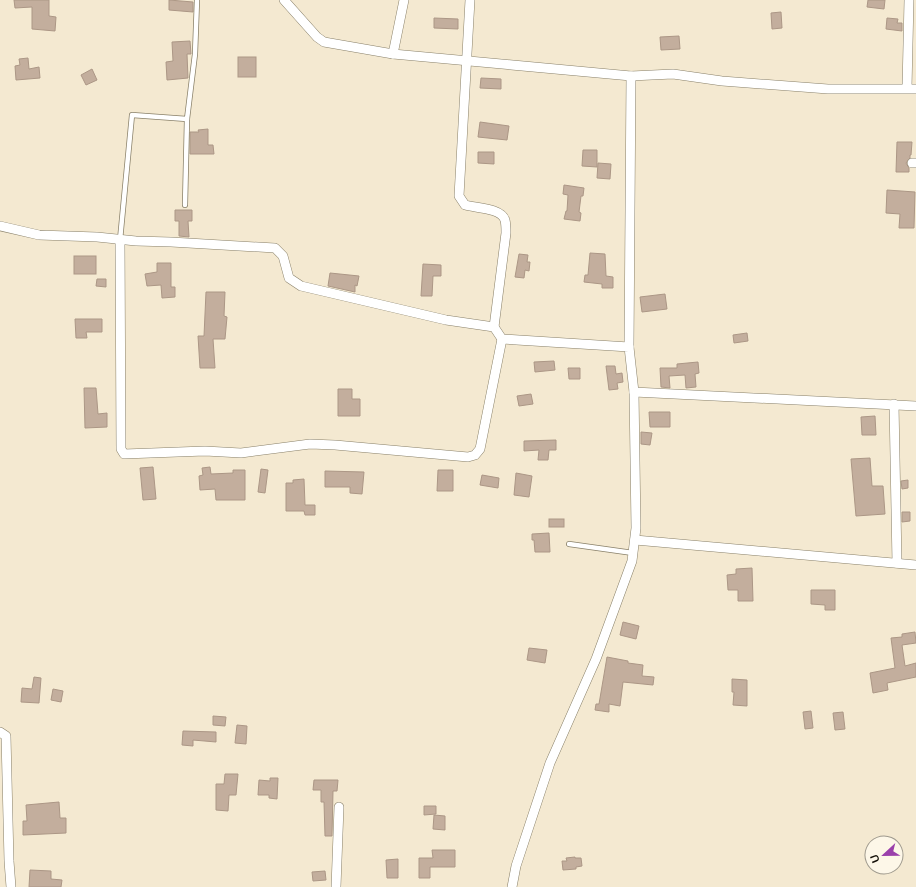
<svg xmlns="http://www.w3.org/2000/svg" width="916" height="887" font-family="Mulish,sans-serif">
<rect width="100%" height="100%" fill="#f4e9d1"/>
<g fill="#c3ae9d" stroke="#ac9786">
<polygon points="14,0 49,0 49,16 56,17 55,31 32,29 32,7 15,8"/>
<polygon points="169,0 193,2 193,12 169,10"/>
<polygon points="868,0 885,0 884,9 867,7"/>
<polygon points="781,12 782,28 772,29 771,13"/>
<polygon points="434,18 458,19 458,29 434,28"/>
<polygon points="887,18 898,19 897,23 902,23 902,31 886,29"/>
<polygon points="679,36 680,49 661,50 660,37"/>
<polygon points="190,41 191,54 187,54 188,78 167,80 166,62 173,61 172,42"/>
<rect x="238" y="57" width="18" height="20"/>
<polygon points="28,58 29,69 39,67 40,78 16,80 15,66 20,65 19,59"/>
<polygon points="92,69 97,80 86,85 81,75"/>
<polygon points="481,78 501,79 501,89 480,88"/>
<polygon points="480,122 509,126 507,140 478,137"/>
<polygon points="208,129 208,145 213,145 214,154 190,154 190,132 199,132 198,130"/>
<polygon points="897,142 912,142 911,155 910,155 910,158 906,163 909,168 909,172 896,172"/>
<polygon points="583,150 597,150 597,167 582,166"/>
<polygon points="478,152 494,152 494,164 478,163"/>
<polygon points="598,163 611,164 610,179 597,178"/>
<polygon points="564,185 584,188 583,196 581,196 579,212 581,213 580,221 564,219 566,211 567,211 568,195 563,194"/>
<polygon points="887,190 915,192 914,228 899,228 900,214 886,213"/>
<polygon points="175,210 192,210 192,221 188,221 189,237 179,236 179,221 175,221"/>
<polygon points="590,253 605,254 606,276 613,277 613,288 602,288 602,284 584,282 585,275 588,275"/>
<polygon points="519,254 528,255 527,262 530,262 529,271 525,270 524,278 515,277"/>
<rect x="74" y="256" width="22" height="18"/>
<polygon points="157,263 171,263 171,287 175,287 175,297 162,298 161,285 147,286 145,274 157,272"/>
<polygon points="423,264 441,265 441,276 433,276 432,296 421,296"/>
<polygon points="330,273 359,276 357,286 355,285 355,292 328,286"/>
<polygon points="97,279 106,279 106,287 96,286"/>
<polygon points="206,292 225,292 224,316 227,317 225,339 213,339 215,368 200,368 198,336 204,336"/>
<polygon points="665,294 667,309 642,312 640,297"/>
<polygon points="75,319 102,319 102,332 86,332 87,338 76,338"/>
<polygon points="747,333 748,341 734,343 733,335"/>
<polygon points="554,361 555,370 535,372 534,362"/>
<polygon points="698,362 699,373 695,374 696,387 686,388 685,375 669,376 670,388 661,387 660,368 677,368 677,364"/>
<polygon points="606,366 615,366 616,374 622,373 623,382 617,383 618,389 609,390"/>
<polygon points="568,368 580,368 580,379 569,379"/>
<polygon points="84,388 96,388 98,414 107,413 107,427 85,428"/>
<polygon points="338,389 352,389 352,399 360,399 360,416 338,416"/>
<polygon points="531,394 533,404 519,406 517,396"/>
<polygon points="649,412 670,412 670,427 650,427"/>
<polygon points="875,416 876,435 862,435 861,417"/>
<polygon points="641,432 652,433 650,445 641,444"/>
<polygon points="556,440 556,450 549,450 548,460 538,460 539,450 524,451 524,441"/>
<polygon points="870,458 872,486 883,486 885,514 856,516 851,459"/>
<polygon points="153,467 156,499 143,500 140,468"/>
<polygon points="210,467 211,474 233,473 233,470 245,470 245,500 216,500 215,489 200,490 199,476 203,475 202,468"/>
<polygon points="261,469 268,470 265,493 258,492"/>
<polygon points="438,470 453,470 453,491 437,491"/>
<polygon points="325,471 364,472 362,494 350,493 350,487 325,487"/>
<polygon points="516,473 532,476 529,497 514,495"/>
<polygon points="482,475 499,478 498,488 480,485"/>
<polygon points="304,479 305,505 315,505 315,515 305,515 304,511 286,511 286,483 293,483 293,480"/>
<polygon points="908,480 908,488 902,489 901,481"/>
<polygon points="902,512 910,512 910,521 902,522"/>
<rect x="549" y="519" width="15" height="8"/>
<polygon points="549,533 550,552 535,552 534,540 532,540 532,534"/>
<polygon points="752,568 753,601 738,601 738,590 728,590 727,575 736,574 736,569"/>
<polygon points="811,590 835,590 835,610 825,610 825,605 811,604"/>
<polygon points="623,622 639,626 636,639 620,635"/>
<polygon points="915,632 916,643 902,645 905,666 916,663 916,677 887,683 888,690 873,693 870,673 895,668 891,638 902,637 902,634"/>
<polygon points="529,648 547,650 545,663 527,660"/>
<polygon points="607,657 628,661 628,663 643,665 642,676 654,677 653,685 623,682 620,706 609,704 609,712 595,710 596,704 599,704"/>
<polygon points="34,677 41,678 39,703 21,702 22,688 32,689"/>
<polygon points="732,679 747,680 747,706 733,705 734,692 732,692"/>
<polygon points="53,689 63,691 61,702 51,700"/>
<polygon points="811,711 813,728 805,729 803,712"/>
<polygon points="843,712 845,729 835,730 833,713"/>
<polygon points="213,716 226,717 225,726 213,725"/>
<polygon points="237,725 247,726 246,744 235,743"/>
<polygon points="183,731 216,732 216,742 193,740 193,746 182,745"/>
<polygon points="225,774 238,774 236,795 229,795 228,811 216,810 216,784 224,784"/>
<polygon points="270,778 278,778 277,799 269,798 269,795 258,795 259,780 270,781"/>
<polygon points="314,780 338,780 337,791 333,791 332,836 325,836 324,802 321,802 321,790 313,790"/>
<polygon points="59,802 60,818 66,818 66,833 23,835 23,821 27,821 26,805"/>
<polygon points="424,806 436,806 436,814 424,815"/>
<polygon points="434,815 445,816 445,830 433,829"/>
<polygon points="432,850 455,850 455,867 430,867 430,878 419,878 419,858 433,858"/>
<polygon points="575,857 575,858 581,858 582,866 576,867 576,869 563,870 562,861 567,861 566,858"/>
<polygon points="398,859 398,878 387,878 386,860"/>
<polygon points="30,870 51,871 51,879 62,880 61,887 29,887"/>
<polygon points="325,871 326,880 313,881 312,872"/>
</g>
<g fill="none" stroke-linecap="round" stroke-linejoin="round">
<defs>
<g id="lane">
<polyline points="185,205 187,119"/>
<polyline points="120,240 132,115 187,119 195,54 197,0"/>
<polyline points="569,544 633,553"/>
</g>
<g id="street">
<polyline points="284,0 317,37 324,42 393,54 631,76 673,74 722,81 828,89 916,89"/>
<path d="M470,0L459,196L465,205C476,208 501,208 505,220C506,224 506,229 506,233L494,327"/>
<polyline points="393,54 404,0"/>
<polyline points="907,88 909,0"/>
<polyline points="912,163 916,163"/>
<polyline points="0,226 39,235 97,237 136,241 171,242 275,248 283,256 289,278 301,286 446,320 494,327 502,339 629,347 634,392 916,406"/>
<polyline points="120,240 121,449 124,454 205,451 241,453 310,444 335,445 468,457 475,455 480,449 502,339"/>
<polyline points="629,347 631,76"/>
<polyline points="894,404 897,563"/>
<polyline points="635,540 916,565"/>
<polyline points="0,732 6,736 9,861 11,887"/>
<polyline points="336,887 339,807"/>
<polyline points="512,887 516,866 550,763 596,659 632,561 636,528 634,392"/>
</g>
</defs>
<use href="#lane" stroke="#898069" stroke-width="6"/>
<use href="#street" stroke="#898069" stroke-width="10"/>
<use href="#lane" stroke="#fff" stroke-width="4.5"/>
<use href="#street" stroke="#fff" stroke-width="9"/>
</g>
<g transform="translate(884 855) rotate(248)"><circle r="19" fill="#fdf7e8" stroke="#9f9a8e"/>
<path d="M0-3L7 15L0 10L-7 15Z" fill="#9b40ab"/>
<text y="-6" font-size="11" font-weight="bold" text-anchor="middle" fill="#130f07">U</text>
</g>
</svg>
